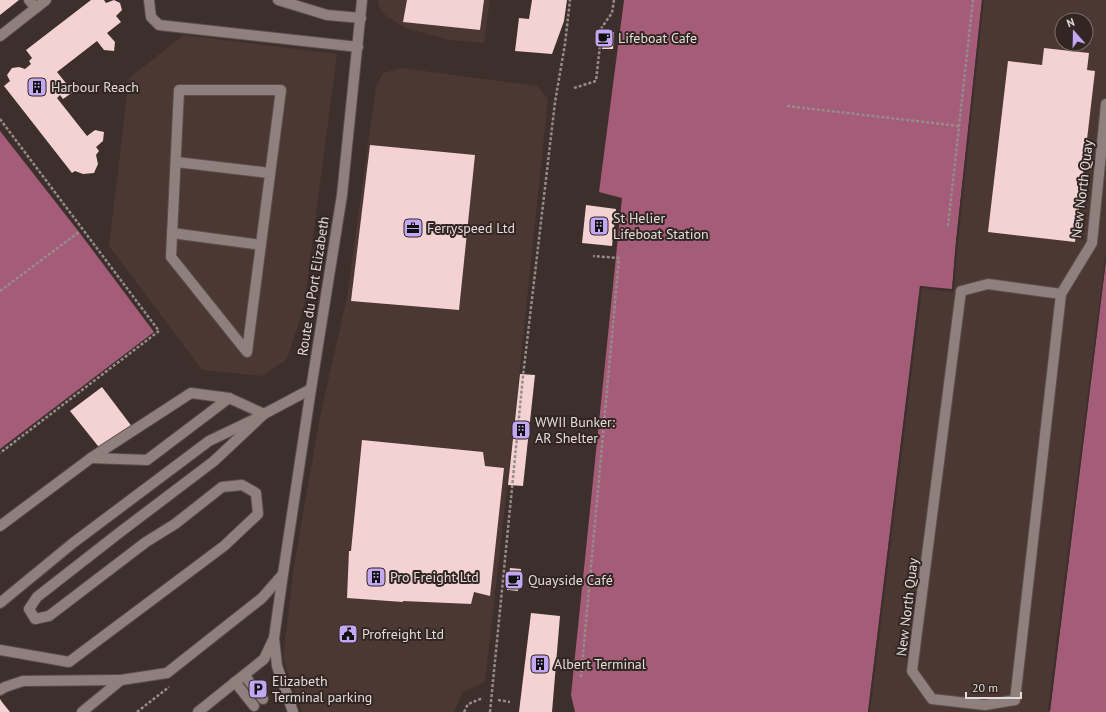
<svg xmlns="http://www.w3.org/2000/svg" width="1106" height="712" font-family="'PT Sans',sans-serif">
<rect width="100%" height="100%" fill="#3c2f2c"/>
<g fill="#4c3833" fill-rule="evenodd">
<polygon points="378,0 490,0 484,43 449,40 405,28 385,15 378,5"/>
<path d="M982,0H1106V260L1048,712H868L920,286L952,290ZM1062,20H1086V44H1062Z"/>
<polygon points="184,35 337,54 304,307 287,359 263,376 202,370 109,246 129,78"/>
<polygon points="402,68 537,86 548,99 509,471 485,682 463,692 454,712 302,712 283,658 294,565 320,417 347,297 376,87 383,73"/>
</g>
<g fill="#a45c78">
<polygon points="624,0 982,0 956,242 952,290 920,286 868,712 575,712 571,695 622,198 599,192"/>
<polygon points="0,131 79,232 154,332 0,449"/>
<polygon points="1106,260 1106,712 1048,712 1050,711"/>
</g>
<g fill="#3c2f2c">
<polygon points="982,0 984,0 958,242 954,290 952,292 922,288 870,712 868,712 920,286 952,289 956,242"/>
<polygon points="1105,258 1106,258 1106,260 1050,711 1046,712 1048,710"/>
</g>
<g fill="#f4d1d3">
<polygon points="0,0 19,0 0,15"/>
<polygon points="91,0 104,0 106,3 114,0 120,3 122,10 116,16 121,22 107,33 115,42 114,51 104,50 97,41 57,72 73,92 63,99 60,95 57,98 87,136 95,130 104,132 103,141 96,147 99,151 96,155 98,164 94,173 83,174 75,171 72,173 4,86 10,81 7,75 12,68 19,67 25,69 31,64 29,61 32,58 26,50"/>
<polygon points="407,0 484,0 480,30 403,22"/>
<polygon points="532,0 567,0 564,21 552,54 515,51 519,18 529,19"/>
<polygon points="604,32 614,32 613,49 602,49"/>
<polygon points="1044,48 1089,53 1087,70 1095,71 1075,242 988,232 1008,61 1042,65"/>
<polygon points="370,145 475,155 459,310 351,301"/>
<polygon points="586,205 616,209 612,246 582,243"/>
<polygon points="520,374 535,375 523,486 508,485"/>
<polygon points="102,387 133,428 102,451 70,411"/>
<polygon points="362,440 483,452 485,466 504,468 490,596 474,592 471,604 403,601 403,602 347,598 349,551 351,551"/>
<polygon points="510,568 521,569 518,591 507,590"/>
<polygon points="531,613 560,616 552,712 519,712"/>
<polygon points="0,699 2,702 10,712 0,712"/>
</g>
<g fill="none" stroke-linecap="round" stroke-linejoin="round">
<defs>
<g id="lane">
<polyline points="149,0 151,17 159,25 358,47"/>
<polyline points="278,0 327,15 361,18"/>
<polygon points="179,90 281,90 247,352 171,257"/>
<polyline points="176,162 270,173"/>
<polyline points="172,233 261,245"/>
<polyline points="1061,294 988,284 961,291 912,671 932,699 985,705 1015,700 1061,294 1092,243 1106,104"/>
<polyline points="91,458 147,460 229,398 264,414"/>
<polyline points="0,526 91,458 191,393 229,398"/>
<polyline points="0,603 73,543 209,441 255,419"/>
<polyline points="0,650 69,662 224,546 258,514 256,493 242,485 222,487 175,524 146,542 49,616 35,619 29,609 37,597 119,533 214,461 264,414"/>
<polyline points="245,675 248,680 263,699"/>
<polyline points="235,682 254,706"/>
<polyline points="0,690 5,687 23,681 121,680"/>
</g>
<g id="street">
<polyline points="29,0 36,8"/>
<polyline points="0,36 46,0"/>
<polyline points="264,414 311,389"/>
<polyline points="82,712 121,680 167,673 262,598 283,574"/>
<polyline points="198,712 264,659 274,638"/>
<polyline points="293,712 277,666 274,638 283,574 311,389 342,195 362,0"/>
</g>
</defs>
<use href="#lane" stroke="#594e4c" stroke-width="12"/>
<use href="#street" stroke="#594e4c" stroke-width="12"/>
<g stroke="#968c89" stroke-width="2.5" stroke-dasharray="3 2" stroke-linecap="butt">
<polyline points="574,88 596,81 602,27 612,13 614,0"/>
<polyline points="787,106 959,126"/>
<polyline points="0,119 159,331 0,453"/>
<polyline points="948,226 973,0"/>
<polyline points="0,291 79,232"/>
<polyline points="581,677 619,258 593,256"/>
<polyline points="498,700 510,702"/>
<polyline points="137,712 169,687"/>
<polyline points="464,712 468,704 483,698"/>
<polyline points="490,712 523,376 555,102 565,44 570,0"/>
</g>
<use href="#lane" stroke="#90807d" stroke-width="10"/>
<use href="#street" stroke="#90807d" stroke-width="10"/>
</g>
<defs>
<symbol id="cafe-square" viewBox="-11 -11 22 22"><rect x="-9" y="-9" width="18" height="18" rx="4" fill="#c2a7f2" stroke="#322623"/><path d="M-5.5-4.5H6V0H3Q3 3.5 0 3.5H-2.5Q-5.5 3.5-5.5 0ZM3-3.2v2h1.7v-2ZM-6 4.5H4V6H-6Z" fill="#111"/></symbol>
<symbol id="building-square" viewBox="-11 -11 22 22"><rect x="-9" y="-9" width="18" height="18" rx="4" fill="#c2a7f2" stroke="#322623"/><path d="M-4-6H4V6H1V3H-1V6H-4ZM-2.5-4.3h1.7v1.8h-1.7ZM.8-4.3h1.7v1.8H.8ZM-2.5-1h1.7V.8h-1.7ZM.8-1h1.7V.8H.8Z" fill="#111"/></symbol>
<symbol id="office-square" viewBox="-11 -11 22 22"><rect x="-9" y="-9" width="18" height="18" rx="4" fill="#c2a7f2" stroke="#322623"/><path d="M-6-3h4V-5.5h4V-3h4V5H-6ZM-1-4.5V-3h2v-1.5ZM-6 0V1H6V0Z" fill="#111"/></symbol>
<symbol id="civic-square" viewBox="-11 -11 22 22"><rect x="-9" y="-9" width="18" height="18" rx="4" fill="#c2a7f2" stroke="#322623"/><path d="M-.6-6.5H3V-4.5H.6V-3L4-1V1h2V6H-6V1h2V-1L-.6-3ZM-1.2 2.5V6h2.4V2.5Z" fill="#111"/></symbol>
<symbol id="parking-square" viewBox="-11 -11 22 22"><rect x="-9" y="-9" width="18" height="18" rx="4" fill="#c2a7f2" stroke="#322623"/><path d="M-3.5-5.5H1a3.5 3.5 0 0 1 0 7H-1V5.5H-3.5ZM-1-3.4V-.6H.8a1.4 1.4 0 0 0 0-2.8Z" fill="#111"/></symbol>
</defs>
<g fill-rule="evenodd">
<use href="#cafe-square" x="593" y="27" width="22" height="22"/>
<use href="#building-square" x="26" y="76" width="22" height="22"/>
<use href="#building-square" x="588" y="215" width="22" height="22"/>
<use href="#office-square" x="402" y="217" width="22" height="22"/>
<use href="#building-square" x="510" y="419" width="22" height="22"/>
<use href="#building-square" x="365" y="566" width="22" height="22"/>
<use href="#cafe-square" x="503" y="569" width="22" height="22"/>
<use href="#civic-square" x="337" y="623" width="22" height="22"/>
<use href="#building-square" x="529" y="653" width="22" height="22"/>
<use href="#parking-square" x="247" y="678" width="22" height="22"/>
</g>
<g text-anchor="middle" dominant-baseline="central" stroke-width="4" stroke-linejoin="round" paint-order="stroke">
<g font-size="14" fill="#e3dbd9" stroke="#322623" text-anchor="start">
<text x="618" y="38">Lifeboat Cafe</text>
<text x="51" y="87">Harbour Reach</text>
<text x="613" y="218">St Helier<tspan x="613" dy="16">Lifeboat Station</tspan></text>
<text x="427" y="228">Ferryspeed Ltd</text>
<text x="535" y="422">WWII Bunker:<tspan x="535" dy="16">AR Shelter</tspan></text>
<text x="390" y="577">Pro Freight Ltd</text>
<text x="528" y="580">Quayside Café</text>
<text x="362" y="634">Profreight Ltd</text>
<text x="554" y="664">Albert Terminal</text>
<text x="272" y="681">Elizabeth<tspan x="272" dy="16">Terminal parking</tspan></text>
</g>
<g font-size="14" fill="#e3dbd9" stroke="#322623">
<text transform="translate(1082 189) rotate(-83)">New North Quay</text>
<text transform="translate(313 286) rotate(-81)">Route du Port Elizabeth</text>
<text transform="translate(907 607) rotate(-83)">New North Quay</text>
</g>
</g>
<g transform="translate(1074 32) rotate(340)"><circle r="19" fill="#322623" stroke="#796e6c"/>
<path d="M0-3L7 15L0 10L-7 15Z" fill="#c2a7f2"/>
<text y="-6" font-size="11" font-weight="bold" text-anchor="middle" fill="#e3dbd9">N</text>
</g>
<path d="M966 692v6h55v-6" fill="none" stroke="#e3dbd9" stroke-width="2"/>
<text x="972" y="692" font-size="12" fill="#e3dbd9" stroke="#322623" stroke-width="3" paint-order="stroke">20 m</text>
</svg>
